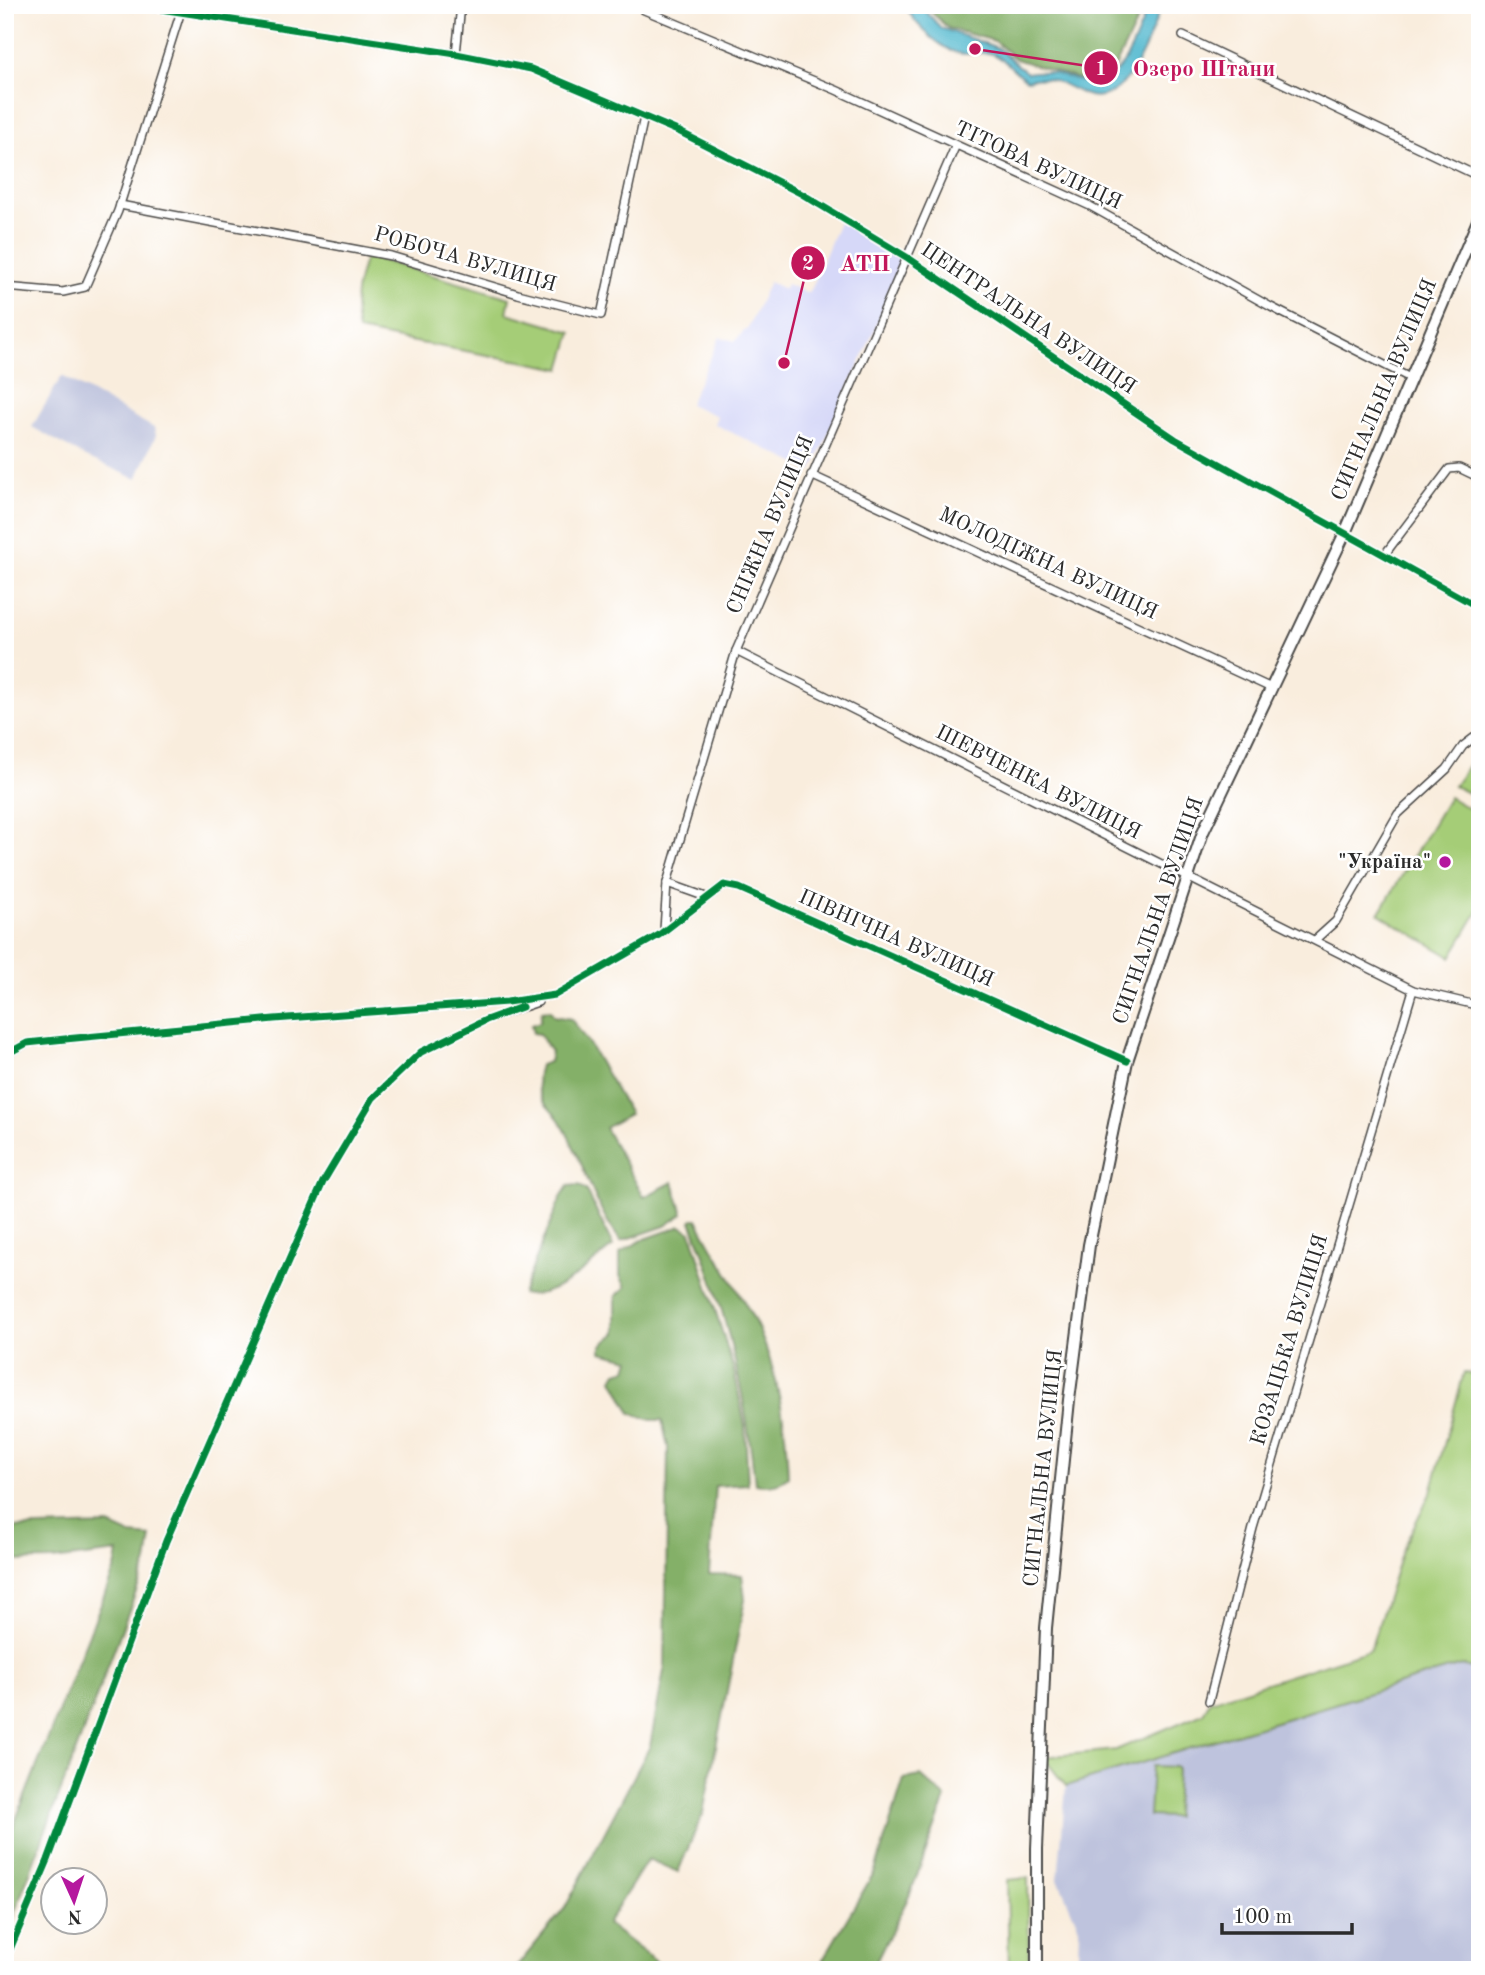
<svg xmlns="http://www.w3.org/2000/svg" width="1485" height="1975" font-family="'Old Standard TT',serif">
<rect width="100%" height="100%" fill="#fff"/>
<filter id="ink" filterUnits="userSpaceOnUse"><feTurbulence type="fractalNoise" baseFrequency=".0143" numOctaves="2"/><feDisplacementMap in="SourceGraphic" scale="14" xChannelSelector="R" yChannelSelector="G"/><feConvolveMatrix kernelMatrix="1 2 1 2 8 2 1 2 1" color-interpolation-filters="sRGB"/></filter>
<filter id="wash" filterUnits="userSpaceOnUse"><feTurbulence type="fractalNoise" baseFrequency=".00686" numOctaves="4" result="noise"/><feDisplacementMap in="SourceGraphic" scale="28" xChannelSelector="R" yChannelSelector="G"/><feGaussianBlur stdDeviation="1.57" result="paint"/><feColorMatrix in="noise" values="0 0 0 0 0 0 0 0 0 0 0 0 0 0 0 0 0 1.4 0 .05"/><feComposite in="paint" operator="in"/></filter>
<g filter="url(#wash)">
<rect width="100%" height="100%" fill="#f9eddd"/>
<polygon fill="#d6d8f8" points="840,219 906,259 812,471 714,424 717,416 689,404 720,337 735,341 749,326 769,282 784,289 787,284 807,293 812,288"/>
<g fill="#bec3dd">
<polygon points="62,376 154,428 156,435 137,479 84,456 32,427"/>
<polygon points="1462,1665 1480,1672 1480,1970 1102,1970 1078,1955 1079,1928 1058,1879 1066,1786"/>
</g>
<g fill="#a5cd77" stroke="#687c51" stroke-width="2">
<path d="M366,256L510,298L507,313L572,332L561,369C493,355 426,345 358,331C352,303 356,283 366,256Z"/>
<polygon points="1480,749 1480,799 1454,786"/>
<polygon points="1449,797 1480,815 1480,908 1451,957 1379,914"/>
<polygon points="1464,1373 1480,1375 1480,1672 1461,1665 1066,1786 1043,1757 1116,1750 1203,1713 1210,1701 1370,1650 1403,1548 1431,1492"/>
<polygon points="1152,1766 1177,1767 1175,1817 1149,1816"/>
<polygon points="1028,1878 1029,1970 1009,1970 1007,1880"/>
</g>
<g fill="#84b068" stroke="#586e4a" stroke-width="2">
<polygon points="924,5 1145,5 1113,71 1102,81 1088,82 1016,59 995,41 948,28"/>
<path d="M550,1010L554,1016L571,1019L589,1044L630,1114L605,1128L644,1197L673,1182L683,1214L665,1226L621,1241C593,1206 584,1160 561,1123C556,1113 545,1107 541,1097C536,1086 536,1076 540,1065L549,1062L551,1052L539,1034L533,1033L531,1025L540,1022L542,1011Z"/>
<path d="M579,1185L587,1191L613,1246C590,1264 554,1301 522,1294L561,1197L568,1186Z"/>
<path d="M693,1219H697C715,1256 740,1290 758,1328C779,1376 786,1425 788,1476C777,1486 769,1486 755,1484C746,1395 725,1305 691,1221Z"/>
<polygon points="681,1226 691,1232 734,1370 745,1426 748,1484 715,1486 709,1574 742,1575 745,1599 703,1813 678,1872 648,1859 607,1924 663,1967 661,1970 514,1970 565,1908 650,1746 665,1665 668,1447 662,1420 651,1420 631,1413 613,1379 617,1372 627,1369 630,1359 601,1352 601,1346 616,1333 616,1296 626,1287 620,1276 620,1253 642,1240"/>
<polygon points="109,1525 131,1535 151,1537 147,1563 5,1938 5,1847 115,1568 118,1552 53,1560 5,1561 5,1528"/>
<polygon points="921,1776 946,1798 910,1894 872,1970 817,1970 875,1871 904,1779"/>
</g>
<path fill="#50b7ce" stroke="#3e717c" stroke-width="2" d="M905,5H920L941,28L998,48L1027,73C1047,69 1061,75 1080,81C1123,93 1136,35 1149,5H1162C1150,34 1128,112 1083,94C1061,84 1052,75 1027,80C1014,72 1007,60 993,54C982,50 977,54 967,54C945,55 914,24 905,5Z"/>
</g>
<g filter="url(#ink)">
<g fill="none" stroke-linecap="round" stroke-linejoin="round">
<defs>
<g id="street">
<polyline points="134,5 456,54 531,69 680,132 802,194 908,258 1175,439 1480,608"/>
<polyline points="641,5 644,10 836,90 1090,206 1271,307 1412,379"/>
<polyline points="1183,36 1480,177"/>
<polyline points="456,54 461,5"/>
<polyline points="120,205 391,256 518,294 601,315 644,117"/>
<polyline points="5,287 63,292 85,287 118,211 181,11"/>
<polyline points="811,475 1269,687"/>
<polyline points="1385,554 1449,469 1459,468 1480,478"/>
<polyline points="736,651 1413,990 1480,1006"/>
<polyline points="667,883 706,897"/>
<polyline points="664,930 667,883 736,651 955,147"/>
<polyline points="1315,940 1336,921 1398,814 1447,769 1463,746 1480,733"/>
<polyline points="5,1055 27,1043 65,1039 274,1019 507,1002 555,995 659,935 724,885 739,888 1127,1061"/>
<polyline points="1209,1701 1253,1528 1413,990"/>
<polyline points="5,1961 48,1860 166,1541 323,1182 373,1098 421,1052 486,1020 538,1002"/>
</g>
<polyline id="primary" points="1037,1970 1037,1849 1046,1628 1069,1400 1089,1245 1127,1061 1203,832 1345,533 1480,216"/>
</defs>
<use href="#street" stroke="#4a4846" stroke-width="10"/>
<use href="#primary" stroke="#4a4846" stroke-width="14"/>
<use href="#street" stroke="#fff" stroke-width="7"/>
<use href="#primary" stroke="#fff" stroke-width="10"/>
<defs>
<g id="cycleway">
<polyline points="134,5 456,54 531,69 680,132 802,194 908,258 1175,439 1480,608"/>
<polyline points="5,1055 27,1043 65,1039 274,1019 507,1002 555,995 659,935 724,885 739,888 1127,1061"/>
<polyline points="5,1961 48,1860 166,1541 323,1182 373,1098 421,1052 486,1020 522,1007"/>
</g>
</defs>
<use href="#cycleway" stroke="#fff" stroke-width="11"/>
<use href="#cycleway" stroke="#00873e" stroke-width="7"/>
</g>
</g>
<circle fill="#b5179e" stroke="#fff" stroke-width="2.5" cx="1445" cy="862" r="7"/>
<g text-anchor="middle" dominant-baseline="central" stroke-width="5" stroke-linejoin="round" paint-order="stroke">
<g font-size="21" fill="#2b2b2b" stroke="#fff">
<text transform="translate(1038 166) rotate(25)">ТІТОВА ВУЛИЦЯ</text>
<text transform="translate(465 260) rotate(16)">РОБОЧА ВУЛИЦЯ</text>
<text transform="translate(1028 319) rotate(34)">ЦЕНТРАЛЬНА ВУЛИЦЯ</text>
<text transform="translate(1385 390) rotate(-67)">СИГНАЛЬНА ВУЛИЦЯ</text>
<text transform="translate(771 525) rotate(-67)">СНІЖНА ВУЛИЦЯ</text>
<text transform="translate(1048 564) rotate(25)">МОЛОДІЖНА ВУЛИЦЯ</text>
<text transform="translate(1038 783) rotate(27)">ШЕВЧЕНКА ВУЛИЦЯ</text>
<text transform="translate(1159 911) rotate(-71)">СИГНАЛЬНА ВУЛИЦЯ</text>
<text transform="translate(896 939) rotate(24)">ПІВНІЧНА ВУЛИЦЯ</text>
<text transform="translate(1290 1340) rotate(-73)">КОЗАЦЬКА ВУЛИЦЯ</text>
<text transform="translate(1044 1468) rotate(-84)">СИГНАЛЬНА ВУЛИЦЯ</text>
</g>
<g font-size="21" font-weight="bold" fill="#2b2b2b" stroke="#fff" text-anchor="end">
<text x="1431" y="862">"Україна"</text>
</g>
</g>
<path fill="none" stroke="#c2185b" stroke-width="2.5" d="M975 49L1101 68M784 363L808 263"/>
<g fill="#c2185b" stroke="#fff" stroke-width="2.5">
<circle cx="975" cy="49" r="7"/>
<circle cx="784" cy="363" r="7"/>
<circle cx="1101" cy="68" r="18"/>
<circle cx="808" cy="263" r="18"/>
</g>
<g font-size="21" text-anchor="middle" font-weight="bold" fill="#fff">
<text x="1101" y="75">1</text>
<text x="808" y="270">2</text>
</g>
<g font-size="23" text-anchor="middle" font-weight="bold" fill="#c2185b" stroke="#fff" stroke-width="5" stroke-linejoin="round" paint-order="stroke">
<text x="1204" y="76">Озеро Штани</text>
<text x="865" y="271">АТП</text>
</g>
<rect width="1485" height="1975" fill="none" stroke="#fff" stroke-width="28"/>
<g transform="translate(74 1901) rotate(177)"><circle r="33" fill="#ffffff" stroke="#aaaaaa" stroke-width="2"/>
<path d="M0-5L12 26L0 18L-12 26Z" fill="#b5179e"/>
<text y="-10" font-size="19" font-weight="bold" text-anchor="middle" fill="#2b2b2b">N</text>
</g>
<path d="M1222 1923v10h130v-10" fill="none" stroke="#2b2b2b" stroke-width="3.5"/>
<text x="1233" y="1923" font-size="21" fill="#2b2b2b" stroke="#ffffff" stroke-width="5" paint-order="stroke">100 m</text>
</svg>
